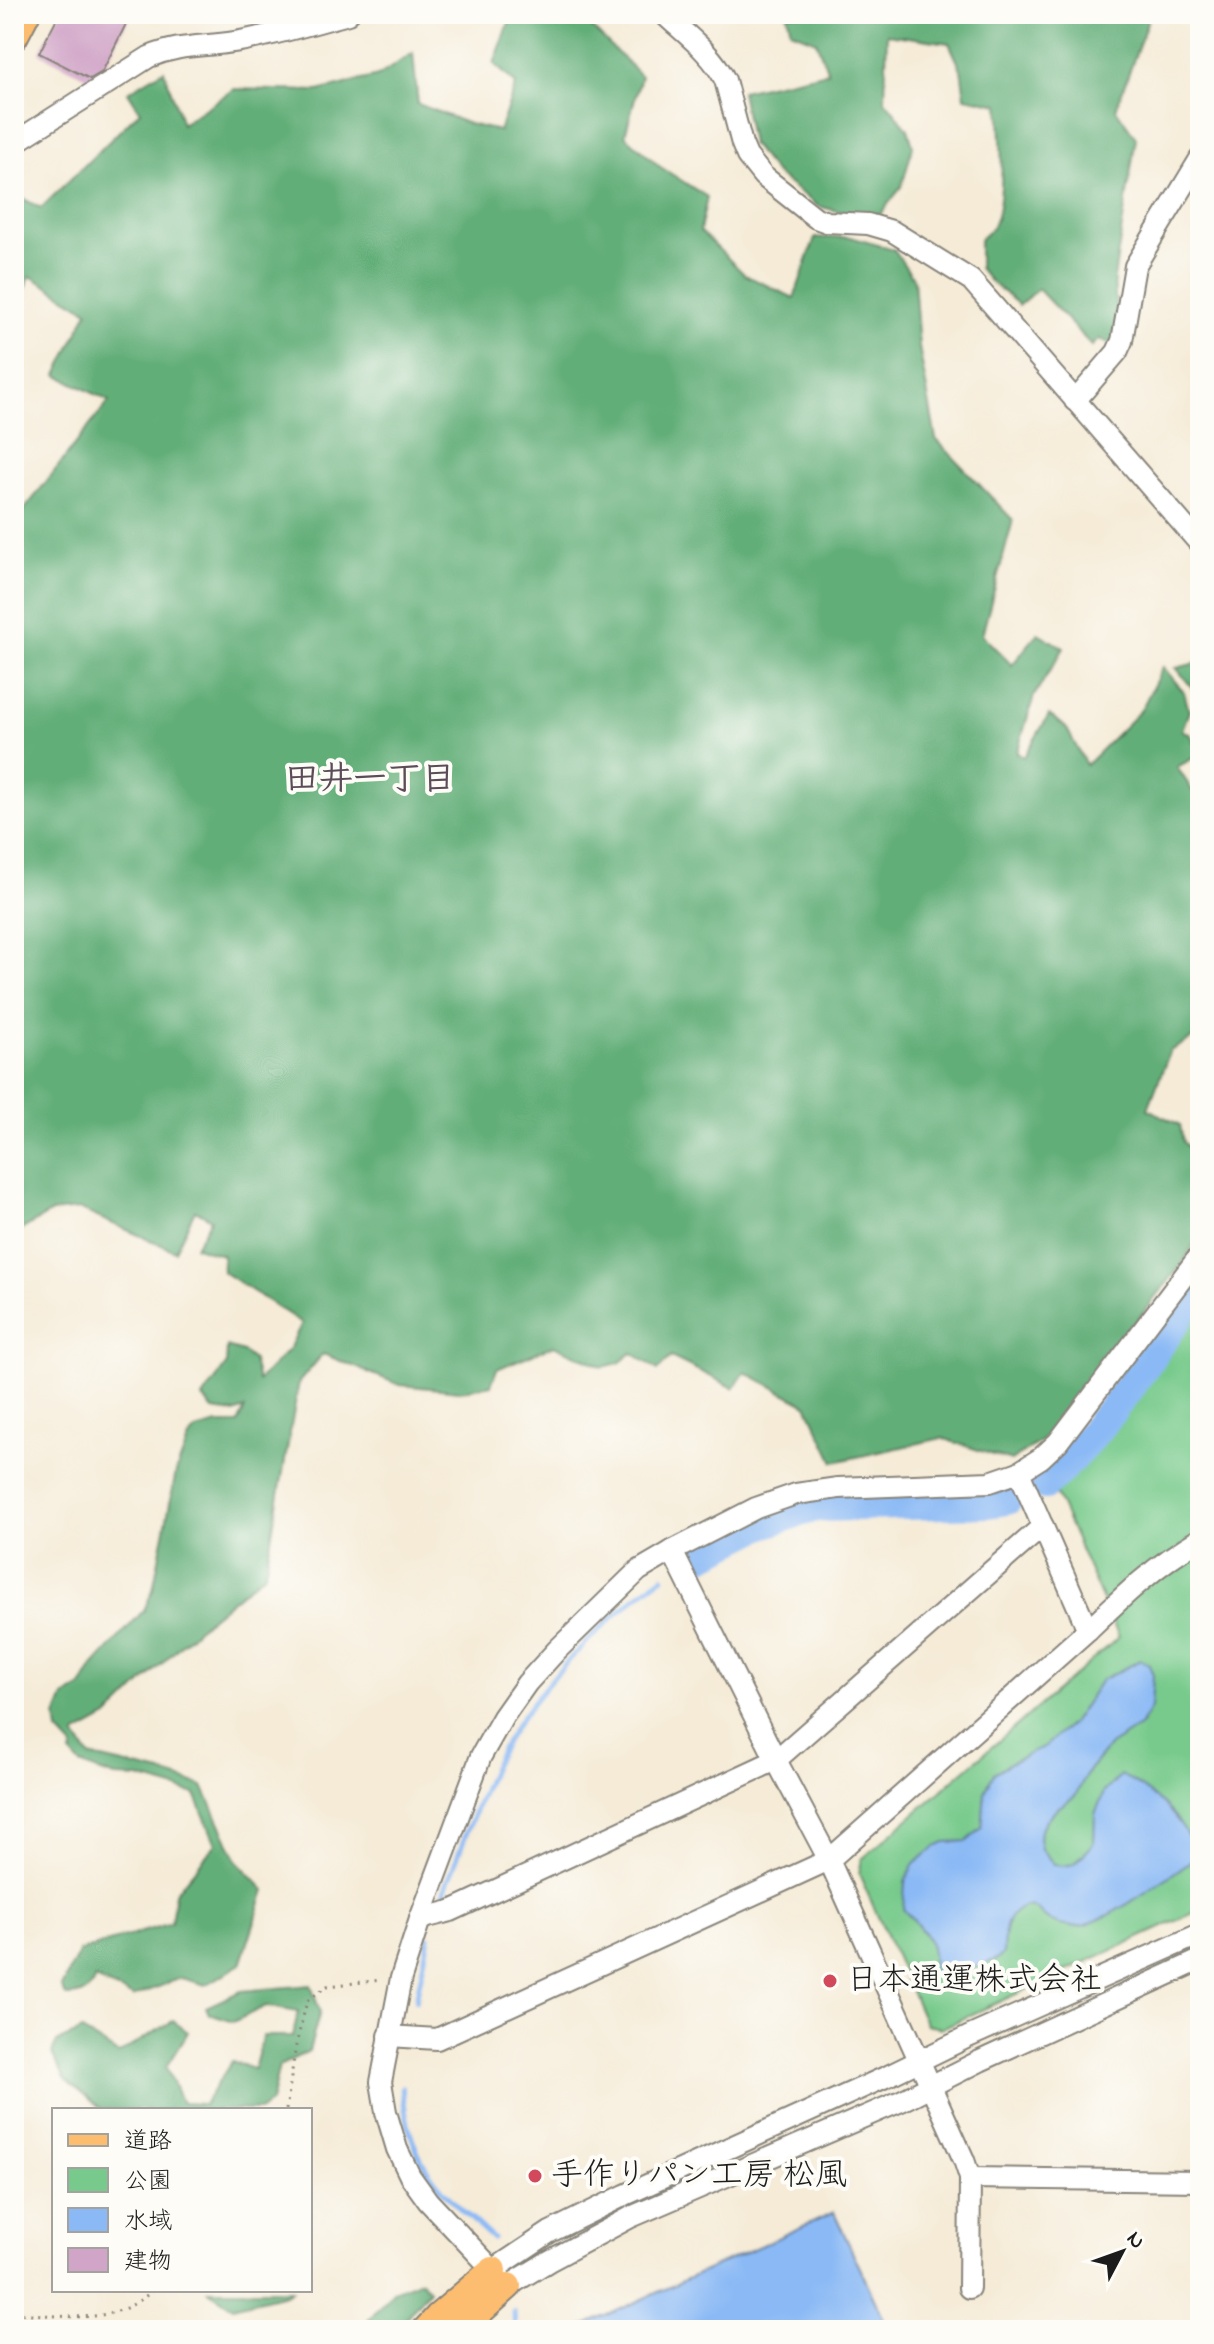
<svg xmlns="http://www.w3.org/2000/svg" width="1214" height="2344" font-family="'Indie Flower','Klee One',sans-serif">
<rect width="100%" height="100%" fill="#fdfcf7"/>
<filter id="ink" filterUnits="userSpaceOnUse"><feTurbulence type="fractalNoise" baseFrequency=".0125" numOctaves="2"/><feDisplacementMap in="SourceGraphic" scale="16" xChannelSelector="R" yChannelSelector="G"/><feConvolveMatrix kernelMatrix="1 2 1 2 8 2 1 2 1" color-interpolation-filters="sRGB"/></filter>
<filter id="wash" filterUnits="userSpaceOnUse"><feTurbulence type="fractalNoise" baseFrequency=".006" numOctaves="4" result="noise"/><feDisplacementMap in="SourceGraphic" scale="32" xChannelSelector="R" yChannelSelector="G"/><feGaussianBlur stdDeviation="1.8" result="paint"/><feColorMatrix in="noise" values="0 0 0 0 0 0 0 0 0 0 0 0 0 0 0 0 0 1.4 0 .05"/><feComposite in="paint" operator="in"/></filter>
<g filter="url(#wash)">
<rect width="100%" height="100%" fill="#f5ebd7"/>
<polygon fill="#78ca8c" stroke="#4a7354" stroke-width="2" points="1198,1303 1200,1304 1200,1910 942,2028 926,2025 859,1874 862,1859 1119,1637 1054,1490 1080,1459"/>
<g fill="#62ae78" stroke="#3f654a" stroke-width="2">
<path d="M512,14H578L641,76L625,135L659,166L707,197L700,231L745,275L794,298L815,238L851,237L894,250L914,279L919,347L936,439L1013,520L982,635L1012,665L1038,633L1064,648L1034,696L1017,753L1024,757L1049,715L1066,727L1086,765L1141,710L1163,667L1184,692L1189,711L1182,730L1191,735L1199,755L1177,767L1200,802V1034L1170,1051L1148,1109L1180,1125L1183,1142L1200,1159V1234L1183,1263L1041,1441L1011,1461L942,1438L834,1462L807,1405L745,1372L734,1388L671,1357L658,1370L632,1353L619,1363L603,1367L554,1345L497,1369L491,1385L459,1391L400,1385L323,1354L299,1382L265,1573L196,1630L108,1717L75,1735L89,1756L162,1773L203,1786L237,1861L265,1890L241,1964L206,1985L181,1978L133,1997L95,1979C90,1993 81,1996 66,1996L61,1987L80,1951L171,1923L175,1893L216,1844L195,1794L139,1778L115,1777L81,1765L71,1754L73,1747L58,1731L56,1717L64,1697L81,1687L93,1666L144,1610L153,1590L176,1472L188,1440L196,1430L218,1424H238L245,1409L234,1413L213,1410L203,1398L226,1365L227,1347L243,1352L253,1360L258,1381L289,1349L302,1323L223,1272L222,1255L195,1247L211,1219L195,1210L175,1251L79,1209L52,1212L14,1234V523L109,401L57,375L88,311L30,276L14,314V194L41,208L140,111L128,92L164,70L182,124L234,89L318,91L378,76L413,53L418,104L469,124L499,131L516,84L494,64Z"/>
<path d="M787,14H1150L1116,109L1136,138L1114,278L1117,326L1111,345L1099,339L1092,346L1038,289L1019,305L989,280L979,268V240C983,236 990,231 993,226C1006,203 1001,131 999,104L965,97L961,69L949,43L887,34L885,100L908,129L913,146L902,186L879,216L845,213L818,206L776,174L751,144L741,91L828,72L816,41L791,31Z"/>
<polygon points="1200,662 1200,697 1176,668"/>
<polygon points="311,1985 320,2012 309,2051 279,2066 271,2102 261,2110 103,2110 66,2080 52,2054 57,2042 82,2031 118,2054 173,2021 188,2032 166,2067 182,2103 204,2104 232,2061 254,2069 263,2036 293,2036 298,2012 266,2006 233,2022 209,2014 206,2007 241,1991"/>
<polygon points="421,2280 429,2290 396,2330 360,2330 393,2291"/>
<polygon points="207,2290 291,2290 285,2294 233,2307"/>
</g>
<g fill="#8ab9f5" stroke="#536a88" stroke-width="2">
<path d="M1141,1660L1149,1665L1153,1675L1151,1708L1140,1726L1110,1745L1089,1770L1075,1796L1055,1810L1046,1820L1040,1830L1039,1839L1041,1849L1054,1864L1063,1866L1073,1864L1088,1850L1094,1842L1095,1814L1104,1792L1121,1775C1157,1795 1178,1813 1196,1851L1192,1860C1170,1876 1105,1923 1080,1926C1071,1927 1059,1926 1050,1921C1039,1915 1034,1900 1019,1909C1003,1919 1004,1938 1003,1954L997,1959L952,1976L947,1971L945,1980H941L942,1974L932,1969C935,1939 922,1930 903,1909L905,1882L913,1865L936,1846L945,1842L967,1841L982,1828L985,1792L994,1773L1010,1763L1045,1746L1073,1722L1101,1680Z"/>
<polygon points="834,2212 889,2330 575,2330"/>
</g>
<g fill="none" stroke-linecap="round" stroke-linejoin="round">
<g stroke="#8ab9f5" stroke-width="5">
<path d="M444,1892C460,1851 475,1808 493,1767C523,1700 603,1619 663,1577"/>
<polyline points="416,2000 429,1937"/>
<path d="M402,2087C410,2167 437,2187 493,2239"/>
<polyline points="514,2312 515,2330"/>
</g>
<g stroke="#8ab9f5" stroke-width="32">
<path d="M1045,1484C1102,1431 1144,1365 1188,1302"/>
<polyline points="702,1554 763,1523 815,1506 988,1502 1007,1499"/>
</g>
</g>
<g id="blocks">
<polygon fill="#d1a5c8" points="59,14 131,14 102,72 90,79 39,53"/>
</g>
</g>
<g filter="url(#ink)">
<use href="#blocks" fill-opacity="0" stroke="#88847a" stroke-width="2"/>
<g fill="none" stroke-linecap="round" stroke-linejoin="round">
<defs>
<g id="minor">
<path d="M664,14C685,34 712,53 725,80L742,144L747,156L763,176L816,218L827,222L868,224L892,231L971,280L1200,544"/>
<path d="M14,143L149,57C179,44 203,47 234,42C272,36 310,24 348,14"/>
<polyline points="1075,401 1117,352 1122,341 1135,266 1200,159"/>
<polyline points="1200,1255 1058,1442 1041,1458 1019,1472 990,1482 838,1488 796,1494 756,1508 672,1551 638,1571 557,1650 527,1683 503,1717 481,1756 420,1919 401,1978 381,2082 386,2112 397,2149 410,2176 428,2201 508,2286 549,2261 631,2217 901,2101 980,2061 1200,1960"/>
<polyline points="672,1551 776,1760 829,1860 964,2160 970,2178 969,2288"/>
<path d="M1088,1630C1123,1596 1158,1563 1200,1539"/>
<polyline points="420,1919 451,1911 776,1760 1043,1526"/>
<polyline points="389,2036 437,2039 829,1860 1088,1630 1019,1472"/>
<polyline points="970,2178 1200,2181"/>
<polyline points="493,2270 550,2232 625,2195 890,2075 968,2037 1200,1934"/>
</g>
<g id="major">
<polyline points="14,37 26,14"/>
<polyline points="426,2330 438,2317 493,2270"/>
<polyline points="459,2330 508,2286"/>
</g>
</defs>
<use href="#minor" stroke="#88847a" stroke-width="24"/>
<use href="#major" stroke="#88847a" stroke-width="30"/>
<g stroke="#88847a" stroke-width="3" stroke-dasharray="2 6" stroke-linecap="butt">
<polyline points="286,2110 296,2045 307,2001 327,1986 382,1980"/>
<path d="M14,2313C66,2315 111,2328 153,2290"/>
</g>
<use href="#minor" stroke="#fff" stroke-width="20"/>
<use href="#major" stroke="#fcbd6f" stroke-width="26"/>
</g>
</g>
<g fill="#d1495b" stroke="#fdfcf7" stroke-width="3">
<circle cx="830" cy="1981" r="8"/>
<circle cx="535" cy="2176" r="8"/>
</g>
<g text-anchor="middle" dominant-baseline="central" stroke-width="8" stroke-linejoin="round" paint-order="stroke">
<g font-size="32" fill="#1c1c1c" stroke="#fdfcf7" text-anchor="start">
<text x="846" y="1981">日本通運株式会社</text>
<text x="551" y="2176">手作りパン工房 松風</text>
</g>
<g font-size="34" font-weight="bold" fill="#5b4c58" stroke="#fdfcf7">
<text x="370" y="781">田井一丁目</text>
</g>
</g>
<rect width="1214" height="2344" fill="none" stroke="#fdfcf7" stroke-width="48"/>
<rect x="52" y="2108" width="260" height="184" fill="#fdfcf7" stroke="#a3a29f" stroke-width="2"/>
<rect x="68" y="2134" width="40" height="12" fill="#fcbd6f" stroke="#a3a29f" stroke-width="2"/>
<text x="124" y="2148" font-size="24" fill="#1c1c1c">道路</text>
<rect x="68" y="2168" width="40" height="24" fill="#78ca8c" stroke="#a3a29f" stroke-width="2"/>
<text x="124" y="2188" font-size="24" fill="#1c1c1c">公園</text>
<rect x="68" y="2208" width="40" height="24" fill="#8ab9f5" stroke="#a3a29f" stroke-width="2"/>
<text x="124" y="2228" font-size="24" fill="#1c1c1c">水域</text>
<rect x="68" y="2248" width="40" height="24" fill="#d1a5c8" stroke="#a3a29f" stroke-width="2"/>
<text x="124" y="2268" font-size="24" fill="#1c1c1c">建物</text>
<g transform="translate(1122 2252) rotate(49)" stroke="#fdfcf7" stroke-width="6" paint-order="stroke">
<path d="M0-6L14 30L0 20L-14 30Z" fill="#1c1c1c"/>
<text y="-12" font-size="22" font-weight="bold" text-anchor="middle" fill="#1c1c1c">N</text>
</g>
</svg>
